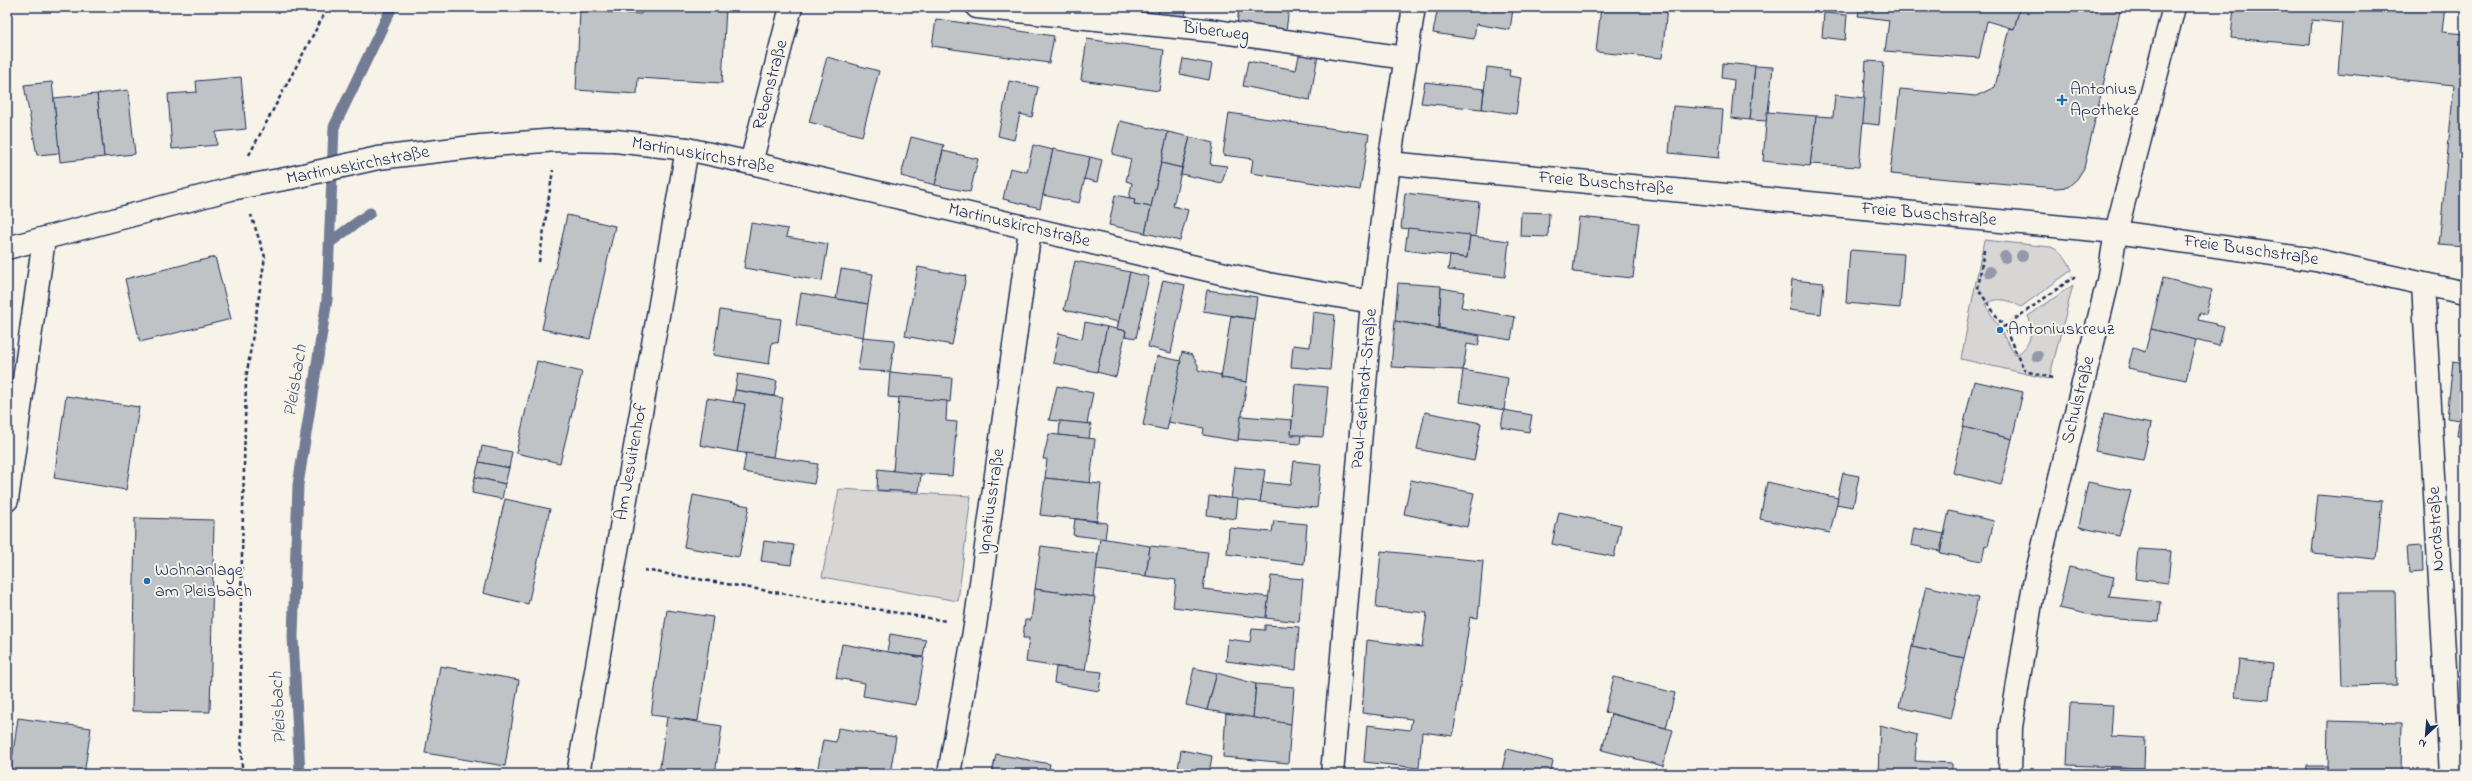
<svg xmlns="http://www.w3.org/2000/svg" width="2472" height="781" font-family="'Indie Flower',sans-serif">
<rect width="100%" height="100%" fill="#f7f3e8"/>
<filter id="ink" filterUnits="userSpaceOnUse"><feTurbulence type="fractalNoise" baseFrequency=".025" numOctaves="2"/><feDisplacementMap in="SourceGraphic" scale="8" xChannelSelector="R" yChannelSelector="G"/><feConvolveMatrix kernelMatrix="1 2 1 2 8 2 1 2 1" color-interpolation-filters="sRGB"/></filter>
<g filter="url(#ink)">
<g fill="#d7d6d4" stroke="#798299">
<path d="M1984,240L2051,247C2062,252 2067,258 2072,270L2021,307C2008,299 1998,297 1985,304L2015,355C2030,349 2035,330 2028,316L2073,285L2049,379L1961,359Z"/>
<polygon points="839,489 971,496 958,601 822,577"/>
</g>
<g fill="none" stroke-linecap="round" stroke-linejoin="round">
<g stroke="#727c95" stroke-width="11">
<polyline points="329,243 370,213"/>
<polyline points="300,774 293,637 298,485 327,300 334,127 392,7"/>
</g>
</g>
<g fill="#c0c3c5" stroke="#1b2f5e">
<polygon points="642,7 726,7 722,83 638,78 637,94 576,90 580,11 641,14"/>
<polygon points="1114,7 1145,7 1144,13"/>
<polygon points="1159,7 1187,7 1184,20 1158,15"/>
<polygon points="1239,7 1289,8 1286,31 1237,25"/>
<polygon points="1438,7 1503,7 1513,9 1510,30 1476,24 1474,39 1433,33"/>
<polygon points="1503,7 1525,7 1524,11"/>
<polygon points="1601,7 1667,7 1662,58 1596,52"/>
<polygon points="1860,7 2020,7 2014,29 1987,21 1979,58 1885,51 1889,20 1858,16"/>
<polygon points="2020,7 2121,7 2084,168 2077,179 2068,187 2056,188 1890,174 1900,89 1976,96 1995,87 2009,28 2014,29"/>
<polygon points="2234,7 2445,7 2442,32 2465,34 2465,247 2439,245 2454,85 2338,73 2342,23 2312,20 2310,45 2231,38"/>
<polygon points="1824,13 1847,15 1845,40 1822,37"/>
<polygon points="936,19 1054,36 1049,63 932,46"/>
<polygon points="1087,39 1164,50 1159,91 1081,80"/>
<polygon points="1300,51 1318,55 1310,100 1243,86 1248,61 1296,70"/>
<polygon points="827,57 879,71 862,136 809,122"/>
<polygon points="1183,59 1212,64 1209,80 1180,74"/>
<polygon points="1866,61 1884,62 1879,125 1862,123"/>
<polygon points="1723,63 1755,66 1750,120 1731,118 1734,80 1722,78"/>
<polygon points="1755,66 1773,67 1767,121 1750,120"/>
<polygon points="1487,67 1510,70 1509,76 1521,78 1516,114 1482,109"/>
<polygon points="241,77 246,129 216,132 217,145 172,149 168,94 197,92 196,81"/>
<polygon points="1009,81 1038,87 1032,117 1020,114 1014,140 998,136"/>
<polygon points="52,82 60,153 37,155 24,85"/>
<polygon points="1425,82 1484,89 1482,109 1421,103"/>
<polygon points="128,90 135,154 104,157 97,94"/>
<polygon points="97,94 104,157 60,162 54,98"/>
<polygon points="1835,95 1865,98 1859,167 1810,164 1816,116 1833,117"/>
<polygon points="1673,106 1723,110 1719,158 1669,153"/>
<polygon points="1767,112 1816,116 1810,166 1763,161"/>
<polygon points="1229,113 1369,134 1360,190 1251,173 1253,159 1223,155"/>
<polygon points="1120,121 1168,132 1151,207 1134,204 1135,199 1129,198 1132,183 1126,181 1131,159 1112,154"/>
<polygon points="1168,132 1190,137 1182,168 1161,163"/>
<polygon points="911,137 944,145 935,185 901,176"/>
<polygon points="1190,137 1213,143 1210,164 1227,166 1222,183 1181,174"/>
<polygon points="1033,145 1053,150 1040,208 1003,199 1010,168 1027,172"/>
<polygon points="1053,149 1090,157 1079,203 1043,195"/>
<polygon points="943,151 978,159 970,192 935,185"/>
<polygon points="1090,157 1102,160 1097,182 1084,179"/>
<polygon points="1161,163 1182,168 1173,206 1188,210 1180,241 1145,233"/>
<polygon points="1405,193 1479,202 1475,237 1401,228"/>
<polygon points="1115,195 1135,199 1134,204 1151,207 1145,233 1109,225"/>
<polygon points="1521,212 1549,213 1548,237 1520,236"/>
<polygon points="567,215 615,226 590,339 542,329"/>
<polygon points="1579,217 1639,223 1633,278 1573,272"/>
<polygon points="751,223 788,229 786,237 828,244 822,281 744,268"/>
<polygon points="1408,228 1470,235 1467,258 1405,250"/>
<polygon points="1470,236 1509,241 1505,277 1448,270 1450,256 1467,258"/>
<polygon points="1850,250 1904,254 1900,308 1846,303"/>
<polygon points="215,257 231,319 140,342 125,279"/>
<polygon points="1075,261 1130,272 1119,322 1064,310"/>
<polygon points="918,267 966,276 952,345 905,336"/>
<polygon points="841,269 873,274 868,304 836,299"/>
<polygon points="1130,272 1149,277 1136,338 1125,336 1126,331 1117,329"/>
<polygon points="2163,278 2212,290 2206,314 2200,313 2198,320 2224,326 2219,346 2151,329"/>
<polygon points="1163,280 1185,285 1171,353 1148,347"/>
<polygon points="1792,280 1824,283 1821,314 1789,310"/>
<polygon points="1398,283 1441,286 1439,328 1395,321"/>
<polygon points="1441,288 1464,292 1461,307 1515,317 1511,340 1439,328"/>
<polygon points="1207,290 1257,297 1254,319 1203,311"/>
<polygon points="801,293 868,304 863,337 796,325"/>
<polygon points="720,310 781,319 778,343 772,342 769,364 713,355"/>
<polygon points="1313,312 1335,315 1330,370 1291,367 1293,345 1310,347"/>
<polygon points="1231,316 1254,319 1247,382 1221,378"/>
<polygon points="1395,321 1480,336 1478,346 1467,344 1463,370 1391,367"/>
<polygon points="1085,322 1107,327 1097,372 1053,363 1059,333 1082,339"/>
<polygon points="1107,327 1126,331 1116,377 1097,372"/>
<polygon points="2151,329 2196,340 2186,380 2128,368 2133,348 2145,352"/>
<polygon points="863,337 895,340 890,372 858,370"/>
<polygon points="1182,352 1192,355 1198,365 1198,370 1221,375 1221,378 1247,382 1238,441 1203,435 1204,428 1168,422"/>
<polygon points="1157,356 1181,361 1167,430 1143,425"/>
<polygon points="537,361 582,372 560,463 516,453"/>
<polygon points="2453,361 2465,363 2465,437 2457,436 2459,420 2447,418"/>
<polygon points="1463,370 1508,378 1504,410 1459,402"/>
<polygon points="890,372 952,378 950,402 888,397"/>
<polygon points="738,374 777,381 774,396 735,390"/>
<polygon points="1974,381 2023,392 2012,439 1963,427"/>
<polygon points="1295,384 1328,387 1323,437 1291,435"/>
<polygon points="1057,386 1093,393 1087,424 1049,420"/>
<polygon points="735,390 783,398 773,457 737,452 745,404 733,402"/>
<polygon points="66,396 139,407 126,490 54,478"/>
<polygon points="899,397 947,401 946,421 957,422 952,476 893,472"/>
<polygon points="707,398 745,404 737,452 700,445"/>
<polygon points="1504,410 1532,415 1529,432 1501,427"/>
<polygon points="1425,412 1481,423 1474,461 1417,449"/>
<polygon points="2104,414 2151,424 2143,460 2095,451"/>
<polygon points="1241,416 1292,420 1291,435 1301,435 1300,444 1238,439"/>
<polygon points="1060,421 1091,424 1089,439 1059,435"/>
<polygon points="1963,427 2012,439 2001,485 1953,473"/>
<polygon points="1049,434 1095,439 1090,483 1045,478 1047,459 1043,459"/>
<polygon points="482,446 512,452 509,468 479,462"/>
<polygon points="746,453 818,464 814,484 743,472"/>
<polygon points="1294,461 1321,464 1317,508 1260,502 1262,482 1291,485"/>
<polygon points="479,462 509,468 505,484 475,477"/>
<polygon points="1235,467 1265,470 1260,502 1231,499"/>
<polygon points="878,469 921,474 919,492 877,490"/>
<polygon points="1843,473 1859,476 1853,507 1836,504"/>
<polygon points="475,477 505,484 502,499 472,493"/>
<polygon points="1045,478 1101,484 1097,521 1040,515"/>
<polygon points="1411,480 1474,493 1467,527 1404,514"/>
<polygon points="1767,482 1838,498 1830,533 1760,519"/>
<polygon points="2088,482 2131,491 2119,536 2079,527"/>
<polygon points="693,495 749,506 739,557 684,547"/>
<polygon points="2318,495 2382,501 2376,559 2312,553"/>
<polygon points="1209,496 1238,499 1236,519 1207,515"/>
<polygon points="505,499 550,509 528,604 483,593"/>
<polygon points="1949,511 1994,521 1988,546 1985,545 1982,561 1940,553"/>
<polygon points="1559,512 1621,525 1614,557 1552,544"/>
<polygon points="135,518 214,520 210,712 132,711"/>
<polygon points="1075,519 1107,523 1105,539 1073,535"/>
<polygon points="1274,521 1307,524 1304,564 1227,554 1229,528 1272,532"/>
<polygon points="1914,528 1944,534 1940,551 1911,545"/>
<polygon points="1100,538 1150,546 1146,576 1096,570"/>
<polygon points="764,541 794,545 791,565 761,561"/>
<polygon points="1041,546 1098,554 1093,597 1035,589"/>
<polygon points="1150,546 1208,552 1203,589 1269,597 1266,618 1173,607 1176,580 1146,576"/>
<polygon points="2422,546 2423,572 2409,573 2407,547"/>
<polygon points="2138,549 2171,551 2168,583 2135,579"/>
<polygon points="1381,551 1483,561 1478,618 1470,617 1453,736 1422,732 1419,768 1364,762 1367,725 1410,730 1412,719 1362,713 1367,640 1422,647 1427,613 1376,608"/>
<polygon points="2069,567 2114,577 2109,597 2161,602 2159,622 2105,618 2059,608"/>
<polygon points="1271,576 1303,579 1299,622 1266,618"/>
<polygon points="1926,586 1978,598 1964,658 1912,647"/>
<polygon points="1035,589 1095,597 1085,671 1026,662 1029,638 1023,638 1025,620 1031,620"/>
<polygon points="2339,592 2395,592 2397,685 2342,686"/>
<polygon points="667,610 713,617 698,721 651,715"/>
<polygon points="1265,625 1299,627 1296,670 1226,661 1228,639 1250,642 1252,629 1265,630"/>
<polygon points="890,634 926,640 923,657 887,652"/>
<polygon points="842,644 924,658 916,705 863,696 865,683 836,678"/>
<polygon points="1912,647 1964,658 1951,719 1899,707"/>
<polygon points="2239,660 2273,664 2269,700 2235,697"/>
<polygon points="440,666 519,680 505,766 425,753"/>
<polygon points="1056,667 1102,672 1099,691 1054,683"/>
<polygon points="1194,668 1217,673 1207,710 1186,705"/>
<polygon points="1217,673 1256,684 1253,718 1207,710"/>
<polygon points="1614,677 1675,693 1666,728 1605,712"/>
<polygon points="1256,684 1294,687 1291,724 1253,718"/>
<polygon points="2070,703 2113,705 2111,736 2145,738 2144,768 2067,765"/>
<polygon points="1226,713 1291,724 1288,763 1223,757"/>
<polygon points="1611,714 1673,730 1663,766 1602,750"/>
<polygon points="667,717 722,726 715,774 659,774"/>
<polygon points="18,718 91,728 84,774 10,774"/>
<polygon points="2328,721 2402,723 2401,772 2327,770"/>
<polygon points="1880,725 1917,735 1915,761 1952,763 1952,774 1878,774"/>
<polygon points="838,728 896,737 890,774 817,773 823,740 836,742"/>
<polygon points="1507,749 1553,761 1550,774 1501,774"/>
<polygon points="1181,750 1212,756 1209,774 1178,769"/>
<polygon points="996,754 1050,764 1048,774 992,774"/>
<polygon points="2307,766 2327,766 2327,770 2346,771 2346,774 2306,774"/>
<polygon points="2110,767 2144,768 2144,774 2109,774"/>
<polygon points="796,768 818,771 817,773 821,774 795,774"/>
</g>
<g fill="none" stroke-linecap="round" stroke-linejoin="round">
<defs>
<g id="minor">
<polyline points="977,7 1215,31 1406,58"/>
<polyline points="751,163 791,7"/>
<polyline points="1389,163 2116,232 2316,260 2465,293"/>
<polyline points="7,248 231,189 290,178 378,158 481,146 557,140 615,141 687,149 751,163 1268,284 1372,302"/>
<polyline points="2423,284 2451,774"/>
<polyline points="7,500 44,239"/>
<polyline points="578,774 687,149"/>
<polyline points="949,774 975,626 1030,230"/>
<polyline points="1332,774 1372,302 1389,163 1414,7"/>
<polyline points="2010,774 2011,727 2034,584 2108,281 2116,232 2174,7"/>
</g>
</defs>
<use href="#minor" stroke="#1b2f5e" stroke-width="25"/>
<g stroke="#1b2f5e" stroke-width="2.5" stroke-dasharray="4 3" stroke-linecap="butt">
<polyline points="249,155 328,7"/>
<polyline points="1984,250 1978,289 2004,327"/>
<polyline points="539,262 553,170"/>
<polyline points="2053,378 2025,371 2004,327 2074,277 2078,277"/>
<polyline points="644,570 946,621"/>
<polyline points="242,774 240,644 246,379 265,257 251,215"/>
</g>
<use href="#minor" stroke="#f7f3e8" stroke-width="22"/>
</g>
<g fill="#9399a9">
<circle cx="2022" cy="256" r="6"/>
<circle cx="2005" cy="257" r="6"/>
<circle cx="1990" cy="272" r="6"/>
<circle cx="2037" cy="356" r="6"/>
</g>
</g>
<g fill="#1f6fb2" stroke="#f7f3e8" stroke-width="1.5">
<path d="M2060 94h4v4h4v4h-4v4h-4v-4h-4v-4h4z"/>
<circle cx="2000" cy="330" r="4"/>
<circle cx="147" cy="581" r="4"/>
</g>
<g text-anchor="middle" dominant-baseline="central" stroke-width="4" stroke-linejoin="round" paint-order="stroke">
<g font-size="18" fill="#1b2f5e" stroke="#f7f3e8">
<text transform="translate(1216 32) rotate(7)">Biberweg</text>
<text transform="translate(771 85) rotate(-75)">Rebenstraße</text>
<text transform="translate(703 156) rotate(10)">Martinuskirchstraße</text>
<text transform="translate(358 166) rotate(-11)">Martinuskirchstraße</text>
<text transform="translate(1606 184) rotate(5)">Freie Buschstraße</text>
<text transform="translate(1929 215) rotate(5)">Freie Buschstraße</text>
<text transform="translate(1019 226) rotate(13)">Martinuskirchstraße</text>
<text transform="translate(2251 251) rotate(8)">Freie Buschstraße</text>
<text transform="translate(1365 389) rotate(-85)">Paul-Gerhardt-Straße</text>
<text transform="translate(2079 400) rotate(-76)">Schulstraße</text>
<text transform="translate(632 462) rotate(-80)">Am Jesuitenhof</text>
<text transform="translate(992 502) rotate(-82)">Ignatiusstraße</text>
<text transform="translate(2437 529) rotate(-93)">Nordstraße</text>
</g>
<g font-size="18" fill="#1b2f5e" stroke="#f7f3e8" text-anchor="start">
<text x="2070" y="90">Antonius<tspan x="2070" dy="21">Apotheke</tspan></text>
<text x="2008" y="330">Antoniuskreuz</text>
<text x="155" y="571">Wohnanlage<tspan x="155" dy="21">am Pleisbach</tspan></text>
</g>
<g font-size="19" font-style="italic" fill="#465679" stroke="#f7f3e8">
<text transform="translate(296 381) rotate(-81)">Pleisbach</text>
<text transform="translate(279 708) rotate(-93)">Pleisbach</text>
</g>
</g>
<rect width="2472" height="781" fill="none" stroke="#f7f3e8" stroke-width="24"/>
<rect x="12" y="12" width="2448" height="757" fill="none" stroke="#1b2f5e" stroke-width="1.5" filter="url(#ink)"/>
<g transform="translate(2426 735) rotate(206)" stroke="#f7f3e8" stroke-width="3" paint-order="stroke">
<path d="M0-3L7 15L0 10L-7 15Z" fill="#1b2f5e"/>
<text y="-6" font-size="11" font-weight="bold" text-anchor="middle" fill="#1b2f5e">N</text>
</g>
</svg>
